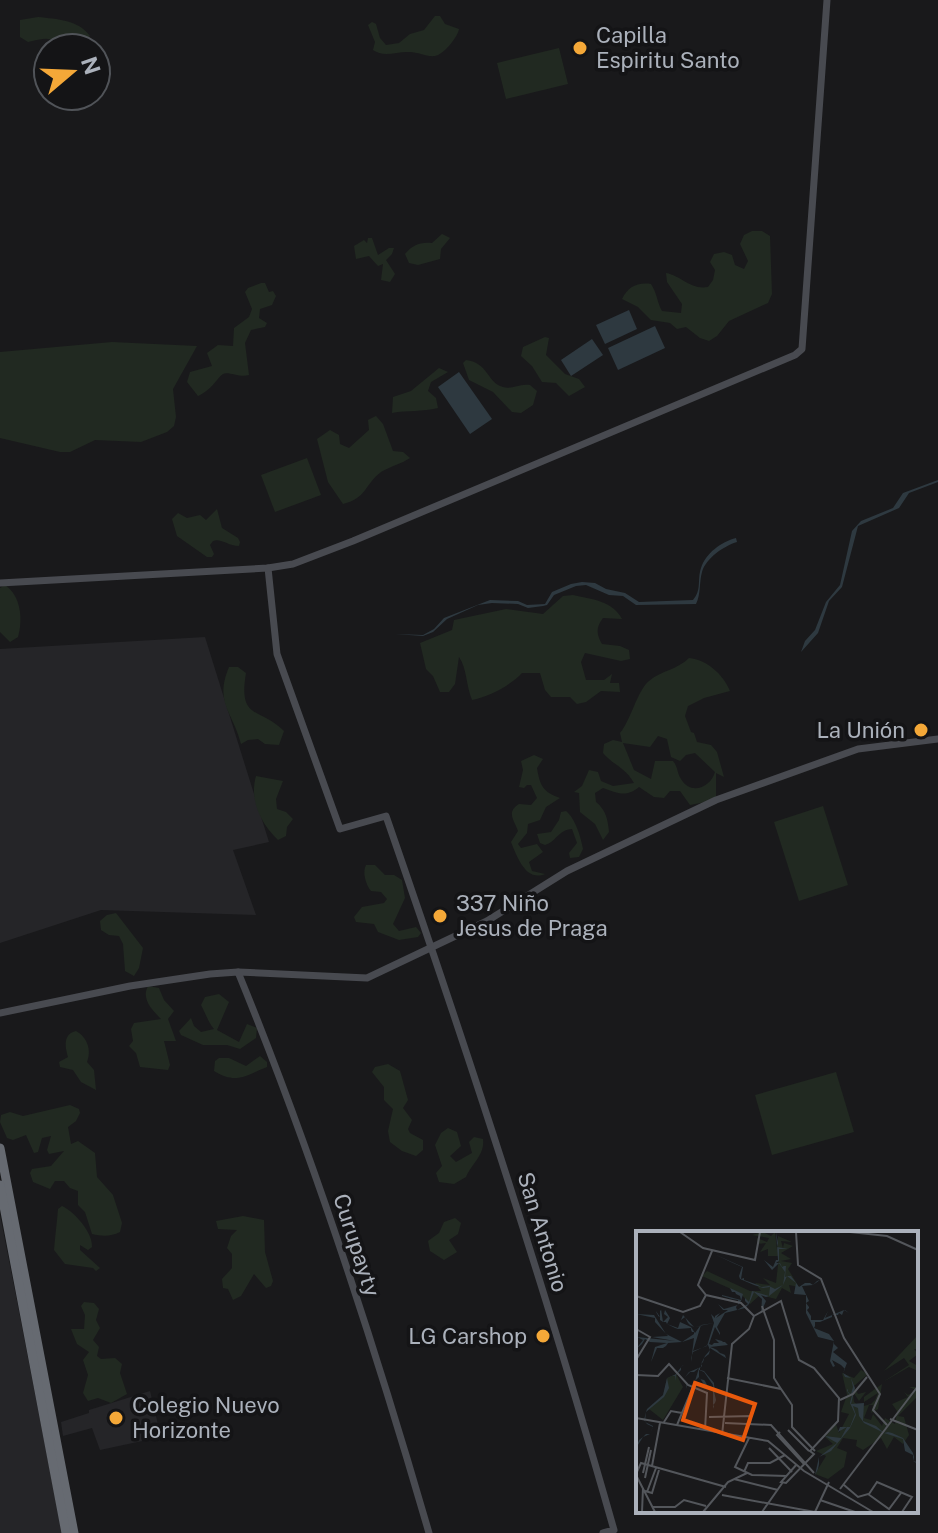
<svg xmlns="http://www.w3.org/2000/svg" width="938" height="1533" font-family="'Public Sans',sans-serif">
<rect width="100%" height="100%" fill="#19191b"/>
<g fill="#252528">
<polygon points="205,637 269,842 233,850 256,915 101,910 0,943 0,649"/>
<polygon points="0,1215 16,1296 62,1533 0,1533"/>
<polygon points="150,1391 161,1437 100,1450 92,1428 63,1436 61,1422 89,1413 89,1410"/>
</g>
<g fill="#212921" fill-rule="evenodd">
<path d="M435,16H440L445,24L459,29C458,37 443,55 435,56C426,57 418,52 410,52C397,51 384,58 373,50L375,42L368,25L372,22L376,24L380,38L386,45L399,43L410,34L424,30Z"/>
<path d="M38,17C57,19 79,20 90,36C71,52 67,42 48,39C42,38 34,41 28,42L20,37V20Z"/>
<polygon points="559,48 568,84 506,99 497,63"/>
<path d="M752,231H762L770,236L772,294L768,303L729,321L717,336L709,341L700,338L686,327L677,329L670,323L651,320L638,307L622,299C628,287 637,282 651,284C657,293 657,302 662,311L681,313L682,304L667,282L666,273C682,276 690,290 708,287L713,280L715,270L710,262L714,254L724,252L732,255L735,265L744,269L748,261L740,244L744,235Z"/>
<path d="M442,234L450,238L441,249L440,259L418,265L409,263L405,254C413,245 419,242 432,243Z"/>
<polygon points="368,238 372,238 378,255 389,248 394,248 392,254 386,260 395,274 390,282 381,280 383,264 378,266 369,256 356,259 354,246 364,240 367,243"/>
<path d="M261,283H265L269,292L273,291L276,296L272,305L260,309L259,318L267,323L265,327L251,330L245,343L249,375C240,378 228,371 223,374C216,379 213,389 198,396L187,382L190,372L212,366L207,353L218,345L233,346L234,328L249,317L252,309L245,292L248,288Z"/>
<polygon points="545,337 549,338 546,355 565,374 579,379 585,387 569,396 556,383 542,382 532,366 521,356 523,347"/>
<polygon points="112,342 197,346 173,389 176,417 174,426 167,432 141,442 95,440 70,452 60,452 0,438 0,352"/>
<path d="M466,360C489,363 487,383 503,387C511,390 520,383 530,385L537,391L533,405L521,413L512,412L493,392L469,380L463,363Z"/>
<path d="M439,368L448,372L431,382L428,391L436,398L438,408C422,412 408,410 392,413L393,397L411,391Z"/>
<path d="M376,416L383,424L393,451L403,452L410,458C401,464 391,466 381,472C364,485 367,498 343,504L328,482L317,439L330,430L339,435L340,444L349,448L369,430L368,420Z"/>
<polygon points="307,458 321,495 275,512 261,475"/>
<path d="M217,509L222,528L238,538L240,542L239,546C228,546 221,538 213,541L210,545L214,554L212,557H207L177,536L172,519L178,513L187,518L200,515L206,520Z"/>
<path d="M5,585C21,596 23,619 18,637L10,642L0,632V588Z"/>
<path d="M573,595C591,599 613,601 622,619L603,618C596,627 596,634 602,644L620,646L629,650L630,659L621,661L585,653L581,662L586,680H604L612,674L610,683H619L620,692L601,691L586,702L577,704L570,697H551L545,690L540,673H522C511,685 489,697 472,700C466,686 467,668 459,657L455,684L449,692H440L433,676L426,669L420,643L452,630L454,620L506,609L543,614L563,596Z"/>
<path d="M689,658C707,660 723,674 730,691L704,698L688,706L685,716L691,732L694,733L697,742L711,745L717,752L724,777L716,773V800L690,805L680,791H670L664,798L654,797L639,787C626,798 617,793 603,788L595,793L596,802C606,810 608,820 609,832L603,840L595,824L580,812L579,793L574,792L582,786L589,770L598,772L601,781L613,786L634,783C625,767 613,765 603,753L604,744L613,740L622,742L620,733C631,720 637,691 649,681C662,670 677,670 689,658ZM658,736L667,739L671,757L680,761L686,755L695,753L715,772C711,787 691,796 681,779C677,773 678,767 673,761H655L651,779L634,770L623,743L650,747Z"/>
<path d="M229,667H238L246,673C238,720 259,707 284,731L279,745L265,744L258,739L248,740L241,744C233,712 214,703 229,667Z"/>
<path d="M534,755L543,759L537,768C540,786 543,792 560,798L546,807L540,820L528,824L527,833L518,844L521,848L537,844L543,852L529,862L532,871L545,874C526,882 517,857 511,842L518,831C514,820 506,812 519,804L531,805L537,798L531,785H527L524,788L519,787L523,770L521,761Z"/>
<path d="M256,776L283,781L276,799L277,809L286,812L293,819L287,827L286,836L278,840C261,824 249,800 256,776Z"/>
<polygon points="823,806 848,885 799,901 774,822"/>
<path d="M566,811C575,818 581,837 583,849L579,857L570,858L569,853L577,843L572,829C558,830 556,842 545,845L540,843L537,834L551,832L559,820L561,812Z"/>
<path d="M366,865H375L385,875H394L402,880L405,898L393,924L399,931L416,927L421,933L418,937L399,940L378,932L374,924L356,922L354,917L362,907L384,903L387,899L381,892L371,891C366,885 362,872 366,865Z"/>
<polygon points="116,913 143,948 139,968 134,976 125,971 123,944 119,936 109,935 101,930 100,921 107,915"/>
<path d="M148,986L159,988L164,1000L174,1011L168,1019L176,1041H164L170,1065L168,1070L140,1067L136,1053L129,1046L133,1041L131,1029L134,1023L161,1019C152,1010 141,999 148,986Z"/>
<path d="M219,994L229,1002L217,1030L239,1042L247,1024L257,1028L256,1038L240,1049L227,1045H203L181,1035L179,1031L191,1018L194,1026L201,1032L214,1029C208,1022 206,1014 201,1005L205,997Z"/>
<path d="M76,1031C87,1037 92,1050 87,1062L94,1070L96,1090L81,1082L73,1070L60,1067L59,1062L68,1057C65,1046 63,1034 76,1031Z"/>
<path d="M260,1056L267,1062V1067C246,1075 237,1085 214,1071L215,1061L219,1058H229L246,1066Z"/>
<polygon points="388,1064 400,1071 408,1100 403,1108 412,1120 408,1129 410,1133 423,1140 423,1150 416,1156 402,1151 390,1142 388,1131 393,1109 384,1100 384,1087 372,1072 375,1067"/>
<polygon points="836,1072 854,1132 772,1155 755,1095"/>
<path d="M70,1105L79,1109L80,1113L76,1121L68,1127L71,1144L78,1141L95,1153L97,1177L113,1195L122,1223L120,1232C110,1237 102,1236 92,1234L85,1212L78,1205V1191L70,1188L64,1181H55L50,1189L33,1182L30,1173L32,1169L51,1166L64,1151L49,1154L47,1150L51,1136L42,1138L38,1152L34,1153L26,1135L13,1140L7,1138L0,1122L1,1115L10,1112L23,1116Z"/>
<path d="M448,1128L457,1132L461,1146L450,1156L456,1162L472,1153L469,1142L474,1137L483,1139C485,1155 472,1163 466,1177L454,1184L439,1182L436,1173L442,1166L435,1145L441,1133Z"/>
<path d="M62,1206C75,1212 93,1233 92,1247L88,1250L80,1245V1250L100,1268L96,1271L93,1268L65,1264L54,1250C55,1236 57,1223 58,1209Z"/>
<polygon points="243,1216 264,1220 265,1252 273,1281 271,1286 266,1288 254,1274 241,1296 233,1300 228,1289 223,1288 222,1279 232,1268 232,1254 227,1248 231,1236 237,1230 218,1229 216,1221"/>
<polygon points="455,1218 461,1223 458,1234 449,1240 457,1252 444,1260 430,1251 428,1241 439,1233 444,1222"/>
<polygon points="84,1302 94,1303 99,1309 96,1320 100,1328 93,1340 99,1347 97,1356 101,1359 115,1358 122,1364 120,1373 127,1394 111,1403 98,1398 88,1401 83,1393 88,1375 83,1360 89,1352 77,1344 71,1329 84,1329 85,1315 81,1306"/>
</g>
<g fill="#2e3940">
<polygon points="629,310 637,329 605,344 596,325"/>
<polygon points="655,326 665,348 618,370 608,348"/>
<polygon points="592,339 603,355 571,376 561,360"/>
<polygon points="459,372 492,419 470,434 438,387"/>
<polygon points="938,480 938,482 909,493 899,508 858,526 842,587 829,601 818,633 801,652 805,641 815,630 826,602 840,585 852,531 861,521 893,508 903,493"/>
<path d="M736,538L737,542C724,546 706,558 702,572C699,583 701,594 696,604L636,605L623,596L609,595L586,585L576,586L554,595L547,605L543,606L528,608L518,604L492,603L478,605L447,619L433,632L423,636L395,634L423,635L434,629L444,618L490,600L518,601L527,605L545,604L552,592L571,584L582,582L595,583L606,589L625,593L639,602L693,600C702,590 697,580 701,568C706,553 721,542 736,538Z"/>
</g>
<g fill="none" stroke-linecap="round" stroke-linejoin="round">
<g stroke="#484a50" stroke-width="7">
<path d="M268,568L277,654L340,829L386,816C468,1052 546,1290 614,1530L603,1533"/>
<polyline points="0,583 268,568 293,564 353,541 795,355 802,349 827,0"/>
<path d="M238,972C313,1155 374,1343 429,1533"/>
<polyline points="0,1013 130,986 210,974 238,972 367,978 487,921 567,871 716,800 858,749 938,739"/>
</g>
<g stroke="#666a71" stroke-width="9">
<polyline points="0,1148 74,1533"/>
<polyline points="0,1185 66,1533"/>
</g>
</g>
<g fill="#f4a838" stroke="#141416" stroke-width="3">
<circle cx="580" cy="48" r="8"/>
<circle cx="921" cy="730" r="8"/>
<circle cx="440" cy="916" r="8"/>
<circle cx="543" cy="1336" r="8"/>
<circle cx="116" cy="1418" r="8"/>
</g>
<g text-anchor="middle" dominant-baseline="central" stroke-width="7" stroke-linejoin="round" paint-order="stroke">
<g font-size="22" fill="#abb1bb" stroke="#141416" text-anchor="start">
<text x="596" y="35">Capilla<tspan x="596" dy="25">Espiritu Santo</tspan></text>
<text x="905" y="730" text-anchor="end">La Unión</text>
<text x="456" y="903">337 Niño<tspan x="456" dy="25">Jesus de Praga</tspan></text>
<text x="527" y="1336" text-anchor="end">LG Carshop</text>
<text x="132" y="1405">Colegio Nuevo<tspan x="132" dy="25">Horizonte</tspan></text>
</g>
<g font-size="22" fill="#abb1bb" stroke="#141416">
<text transform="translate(543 1232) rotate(73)">San Antonio</text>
<text transform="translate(357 1245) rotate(72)">Curupayty</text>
</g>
</g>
<g transform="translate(636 1231)">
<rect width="282" height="282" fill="#19191b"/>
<path d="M127,1L135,5L139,1L141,19L142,5L156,11L145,10L147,17L148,12L157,15L145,22L155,28L145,30L156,32L152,38L163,56L153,54L155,62L146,57L140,68L124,64L114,73L104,62L66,45L71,40L114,60H125L119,52L134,54L127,47L140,52L143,25H132V18L124,21L130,12L121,13V7L131,11L133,7L116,4ZM282,104V118H278L282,123L273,130L282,135V140L273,136L247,151L273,134L268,127L248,140ZM225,139L232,143L218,155L222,163L230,161L223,170L217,161L218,171L224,176L235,173L239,169L242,162L228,171V166L246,153L242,178L235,182L237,174H233L228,187L235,189L237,183L246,195L249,187L259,193L261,180L256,173L272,166L268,161L272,164L280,159L273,156H279L282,162V165L262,185L268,186L273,204L267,213L258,206L251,218L245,207L227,219L220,215L221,209L207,207L201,217L211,221L208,236L192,248L179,243L190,225L180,220L197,213L189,206L200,193L203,202L213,183L205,181L211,164L206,142L218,147ZM40,143L47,156L27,189L13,178L27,165L31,147Z" fill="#212921"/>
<path d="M140,1L142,12L141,16L152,18H143V30L140,32H144L146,36L148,35H150L149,46L152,45H155L163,56L169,52H174L177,54L181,50L184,49L177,54L166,55L173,70L170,72L173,76V77L171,79L175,85V89H187L192,80L189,87L208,79H209L213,82L208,79L206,84L203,82L202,84H196V86L184,91H179V95L178,97L193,103L198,110V113L202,117L197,121L211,132L207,142L215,147L219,157L215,173L228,172L227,190L240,195L248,202L252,201L256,202L267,207L277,222L278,226L277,230L281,231L282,233L277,230V224L269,220L267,208L248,202L228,192L223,185L222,177L217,175L220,184L214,197L195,220L183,226V233L182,238L179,244L183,226L201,212L189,205L205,207L211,196L202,201L204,196H214L219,183L214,172L216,164L212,162L211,159L212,158V154H211H212V161L215,163L217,156L215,147L209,146L207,142L209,138L205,134L196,129L199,135L197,136L194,130L198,110L182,106L170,82V64L158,63L160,52L151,45L147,54L133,65L130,66L125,64L130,70L125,82L126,68L118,61L113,73L109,77L89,82L81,96L84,102V104L79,96L73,113L76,114L78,112H83L79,108L86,110L87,111H89L92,114L74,116L77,117L81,119L84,122L87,123L89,124L90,127L93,129L74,117V119L73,123L68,127V128L67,131L65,133L66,135L64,137V139L68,140L78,152V153L79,162L83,166L79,162L76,151L80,169L79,172L77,174L78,175L77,178V182V154L68,141L63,139V146L64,148L68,149L69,150L71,154V158L63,146L59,150L64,152L67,154L69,158L59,150L63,137L58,141H54L49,146V148L51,155V158L49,148V146L53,141L65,136V133L69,125L74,119L72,114L57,121L56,124V127L55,131L52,133L48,134L45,136V139L40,144L39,150V145H36L34,146L31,147L33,157L28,166L10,181L9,191L17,195V196L16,198L14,203L7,206L0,217L3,209L7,206L10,203H14L17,196L11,193L8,189L10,181L11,178L27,164L31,147L36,145L39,144L46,135L48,134L52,133L55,131L58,107L46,111L32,112L30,115L27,117H21L15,131L19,116L31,112L14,111L9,108L6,113L0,118L7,109L1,106L39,110L16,106L32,105L19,91V87L0,83L18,84L30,103L46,111L58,103V101H56L55,99V97L42,98L39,97L31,93L30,91H27L24,89V86L22,85V84L21,83L20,80L24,86V80L25,79V78L27,91L32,86L28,83L29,79L34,87L31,93L42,97L44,91L55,96L59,102L64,95L58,96L54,94L52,92L49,86L45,89L47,84L58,96L78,92L75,83L79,87V85L84,82L80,87L92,79H87L82,73L88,78L102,74V69L96,68L86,65V64L105,69L104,65L100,63L99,61H96L94,57L107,63L105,70L100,76L101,79L112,73L109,70V67L113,71L116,60L133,65L134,56L127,57L124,56L122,55H121L118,54L104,48L103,45L106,36L97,32L78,23L107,36L105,48L108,47V49L122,54L125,56L133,55L139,58L147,54L149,41L143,32L136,39L128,29L137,36L140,29H142ZM78,92L71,115L57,120L65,94Z" fill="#2e3940" fill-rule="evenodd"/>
<path fill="none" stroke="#53565b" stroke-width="2" d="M44,1L67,17L119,29L124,1M160,1L162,34L185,48L208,107L244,163L237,179L251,194M214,1L251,5L282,19M76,20L62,54L70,64L105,72L118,85M0,65L47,81L64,75L70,64M126,75L138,109V147L145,158M118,85L145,70L163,129L178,137L203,167L202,190L174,220L178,223L150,252L145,251L161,233M0,98L14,106L0,129M0,144L22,145L33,133L52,154L71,162L69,199M91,147L145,158L156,174V196L179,220M204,169L217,163L231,146M73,186L115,185L114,193M0,187L132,210L168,240L237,281M254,188L282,199M28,191L35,180L46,182M89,192L135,194L178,242M41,194L57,156M152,199L173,220M144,201L141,204L168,233M86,204L96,113L113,98L118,85M113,207L99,236L116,244L151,245M133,217L156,241M16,235L24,192M108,241L112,232H134L149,224M7,242L13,216M0,243L5,232L90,256M0,244L19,281M9,247L15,219M98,248L142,259M208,254L222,266L232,263L253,278L265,262M204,258L282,155M9,260L16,262L23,239M11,261L20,237M233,263L241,251L276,266L266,281M86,264L179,281M184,269L219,281M17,276H39L48,269L70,275M6,281L7,257M67,281L92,251L111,242M126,281L147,251M179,281L193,251"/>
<path fill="#e8590c" fill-opacity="0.15" stroke="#e8590c" stroke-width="4" d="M59,152L119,173L107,209L47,189Z"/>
<rect width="282" height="282" fill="none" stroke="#abb1bb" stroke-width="4"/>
</g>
<g transform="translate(72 72) rotate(71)"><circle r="38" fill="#141416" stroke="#505358" stroke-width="2"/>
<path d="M0-6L14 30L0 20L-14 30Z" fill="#f4a838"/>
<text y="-12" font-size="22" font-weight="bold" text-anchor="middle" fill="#abb1bb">N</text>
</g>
</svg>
